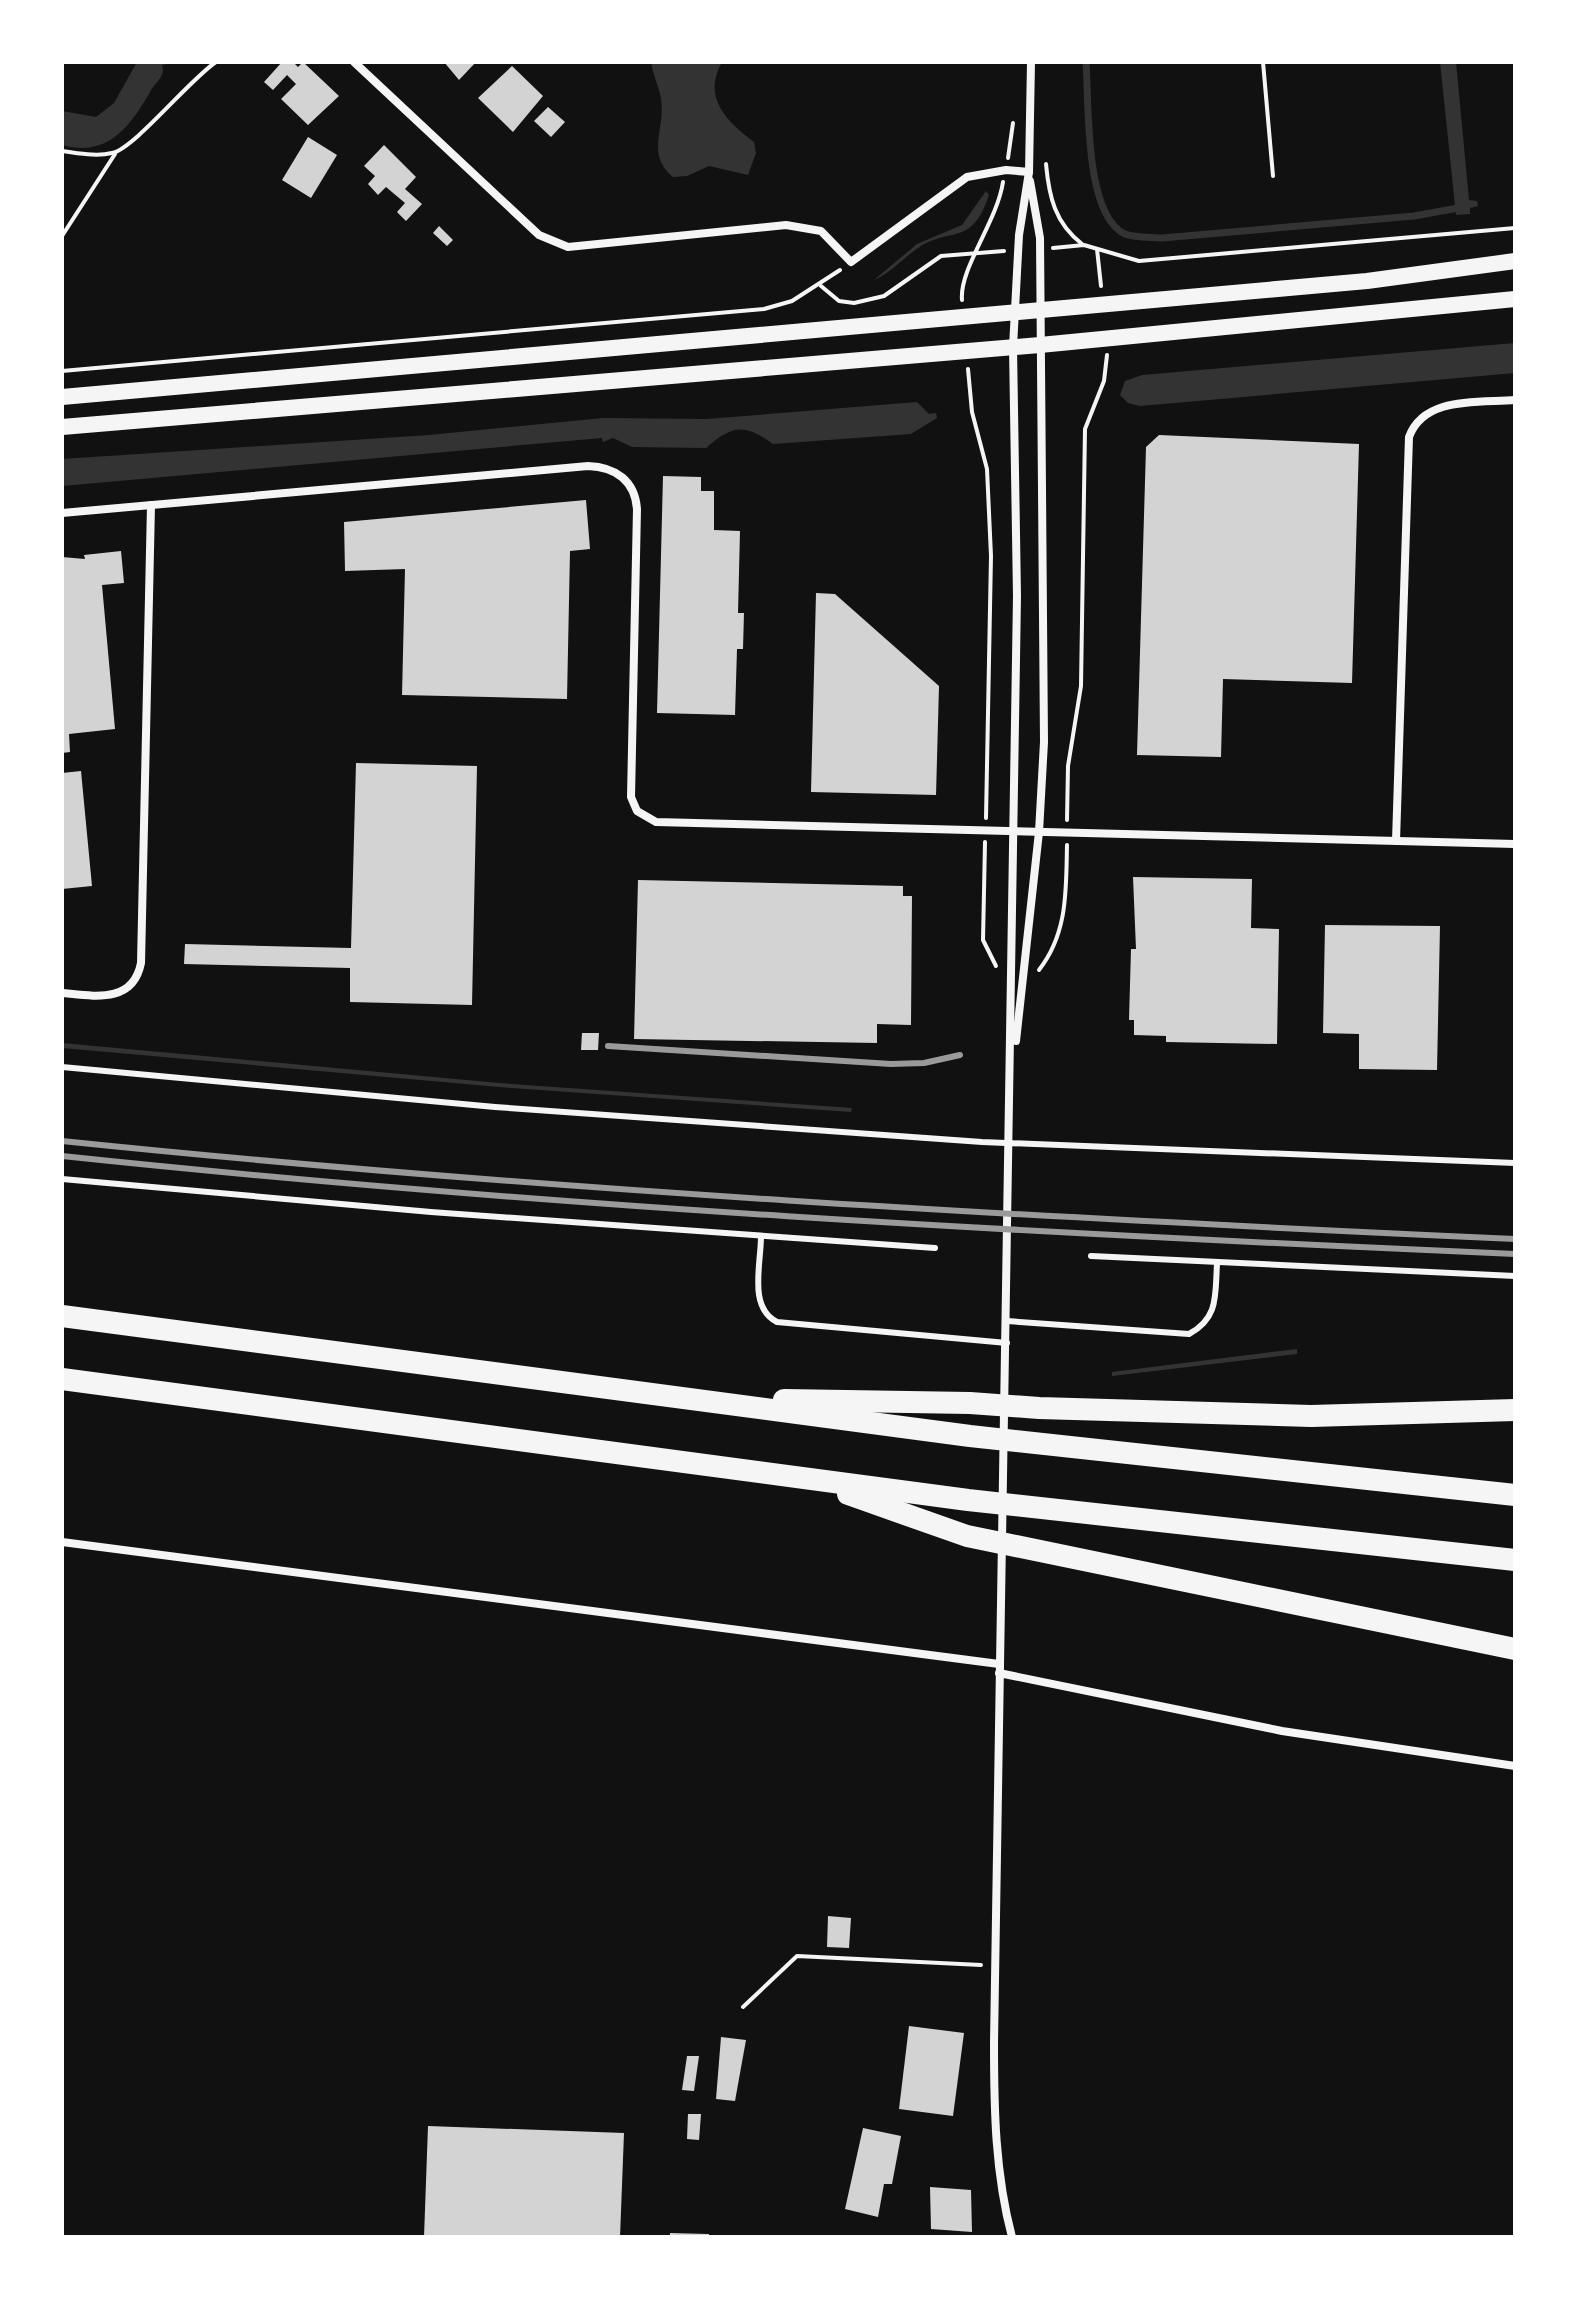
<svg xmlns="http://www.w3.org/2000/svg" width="1577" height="2299" font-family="'IBM Plex Sans',sans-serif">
<rect width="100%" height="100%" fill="#111"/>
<g fill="#333">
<path d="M137,62H181L162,65C166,77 155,82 150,92C130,127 107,158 62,145V111L96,117L114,103Z"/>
<path d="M651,62H722C702,97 726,121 754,142L756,153L748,175L709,166L687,176L673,177C645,154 666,129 661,99C659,87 653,75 651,62Z"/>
<polygon points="1440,62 1456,62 1469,200 1477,201 1478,206 1470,208 1470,214 1456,215"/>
<path d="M986,191L989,195C972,246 953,227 921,246C905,256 891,273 874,280L917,244L962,225Z"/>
<polygon points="1515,343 1515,373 1140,406 1128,403 1120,395 1125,381 1142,375"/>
<path d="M917,402L929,414L936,413L937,418L911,434L773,444C744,423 732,425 706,448L632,447L613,438L603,442L602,438L62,486V459L429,435L603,418L707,419Z"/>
<polygon points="62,1043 499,1083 852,1108 851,1112 499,1087 62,1048"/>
<polygon points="1297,1349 1297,1354 1112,1376 1112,1372"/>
</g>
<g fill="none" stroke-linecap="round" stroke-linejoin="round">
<path stroke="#333" stroke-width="7" d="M1086,62C1089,102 1084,215 1125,234C1135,238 1152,237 1162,238L1414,216L1464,207"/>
</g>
<g fill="#d3d3d3">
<polygon points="282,62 293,62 298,67 303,62 339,96 308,125 281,99 296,84 287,75 273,90 264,82"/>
<polygon points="444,62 476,62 459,80"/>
<polygon points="512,66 543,96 513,132 478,98"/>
<polygon points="548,107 565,122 551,137 534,121"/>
<polygon points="308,137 337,155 311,198 282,180"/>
<polygon points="384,145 416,177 405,189 422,204 406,221 397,212 405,203 386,187 378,195 368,184 375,176 364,166"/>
<polygon points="439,226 453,240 447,246 433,233"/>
<polygon points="1159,435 1359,444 1352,683 1223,679 1221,757 1137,755 1146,447"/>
<polygon points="663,476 701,477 701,491 714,491 714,530 740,531 738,613 744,613 743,649 737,649 735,715 657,713"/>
<polygon points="586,500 590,549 570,551 567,699 402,695 405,569 345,571 344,522"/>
<polygon points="121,551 124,583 102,585 115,729 69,734 70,752 62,753 62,557 85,559 84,555"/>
<polygon points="816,593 835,594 939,686 936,795 811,792"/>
<polygon points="356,763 477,766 472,1005 350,1002 350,968 184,964 185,944 351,948"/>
<polygon points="81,771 92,886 62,889 62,773"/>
<polygon points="1133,877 1252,879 1251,928 1279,929 1277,1044 1166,1042 1166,1036 1134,1035 1134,1020 1129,1020 1131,949 1136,949"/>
<polygon points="638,880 903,886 903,896 912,896 911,1025 877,1024 877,1043 634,1039"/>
<polygon points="1325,925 1440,926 1437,1070 1359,1069 1359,1034 1323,1033"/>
<polygon points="582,1033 599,1033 598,1050 581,1050"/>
<polygon points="828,1916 851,1918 849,1948 827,1947"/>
<polygon points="909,2026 964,2033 953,2116 899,2109"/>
<polygon points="721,2037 746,2040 735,2101 716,2099"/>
<polygon points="687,2056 699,2056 694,2091 682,2090"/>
<polygon points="688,2114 701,2114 699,2140 687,2139"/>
<polygon points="428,2126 624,2133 620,2237 424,2237"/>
<polygon points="863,2128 901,2136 892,2184 884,2184 878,2217 845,2209"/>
<polygon points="930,2187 971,2190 972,2232 931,2229"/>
<polygon points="670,2233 709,2234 709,2237 670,2237"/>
</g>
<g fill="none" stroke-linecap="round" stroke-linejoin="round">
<g stroke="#f5f5f5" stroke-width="4">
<polyline points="1263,62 1273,176"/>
<path d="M62,151C78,153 96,157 112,153C135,148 189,80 216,62"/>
<polyline points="1008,158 1013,123"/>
<path d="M1046,164C1049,197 1055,223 1082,244"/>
<polyline points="62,236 115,154"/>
<polyline points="1053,248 1084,245 1139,261 1515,228"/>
<polyline points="1097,249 1101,286"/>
<polyline points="821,286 839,301 854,303 884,296 941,256 1004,251"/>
<path d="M962,300C959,269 997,222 1003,182"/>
<polyline points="968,369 972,412 987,469 991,556 986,818"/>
<polyline points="62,371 764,309 792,301 840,270"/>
<polyline points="1067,820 1068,766 1081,686 1085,429 1104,381 1107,355"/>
<polyline points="985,842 983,940 996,966"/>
<path d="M1039,970C1068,933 1066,890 1067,845"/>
<polyline points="743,2007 797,1956 981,1965"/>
</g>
<g stroke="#f5f5f5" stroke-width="6">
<polyline points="62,1067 495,1107 982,1142 1515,1163"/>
<polyline points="62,1179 431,1212 935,1248"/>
<path d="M761,1236C761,1265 748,1307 777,1322L1007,1343"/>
<polyline points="1091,1256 1515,1276"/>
<path d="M1007,1321L1189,1334C1219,1318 1215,1295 1217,1264"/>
</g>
<g stroke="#f5f5f5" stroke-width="8">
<polyline points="354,62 539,235 568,247 786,225 821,231 851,262 967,177 1006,170 1029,172"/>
<path d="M62,513L588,466C616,467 635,481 637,509L631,797L637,811L656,822L1515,844"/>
<path d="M1396,841L1409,437C1424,396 1478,403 1515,400"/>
<path d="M62,993C94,996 133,1004 141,963L151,505"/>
<polyline points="1016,1041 1039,832 1044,742 1040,238 1030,181"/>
<polyline points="62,1542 999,1664"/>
<polyline points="999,1673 1282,1731 1515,1766"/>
<path d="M1012,2237C995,2173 994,2109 994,2043L1017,596L1013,347L1019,235L1029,172L1031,62"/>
</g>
<g stroke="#f5f5f5" stroke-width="16">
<polyline points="62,397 1367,281 1515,261"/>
<polyline points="62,427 1040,345 1515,299"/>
</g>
<g stroke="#f5f5f5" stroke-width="22">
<polyline points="62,1316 970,1436 1515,1495"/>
<polyline points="62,1379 968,1500 1515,1560"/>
<polyline points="784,1400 970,1403 1039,1408 1311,1416 1515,1410"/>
<polyline points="848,1494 967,1536 1515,1649"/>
</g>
<g stroke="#9a9a9a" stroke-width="6">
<polyline points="608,1046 891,1064 924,1063 960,1055"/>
<path d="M62,1141C545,1191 1030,1217 1515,1239"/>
<path d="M62,1156C545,1207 1030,1233 1515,1254"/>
</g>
</g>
<rect width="1577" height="2299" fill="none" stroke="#ffffff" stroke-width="128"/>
</svg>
